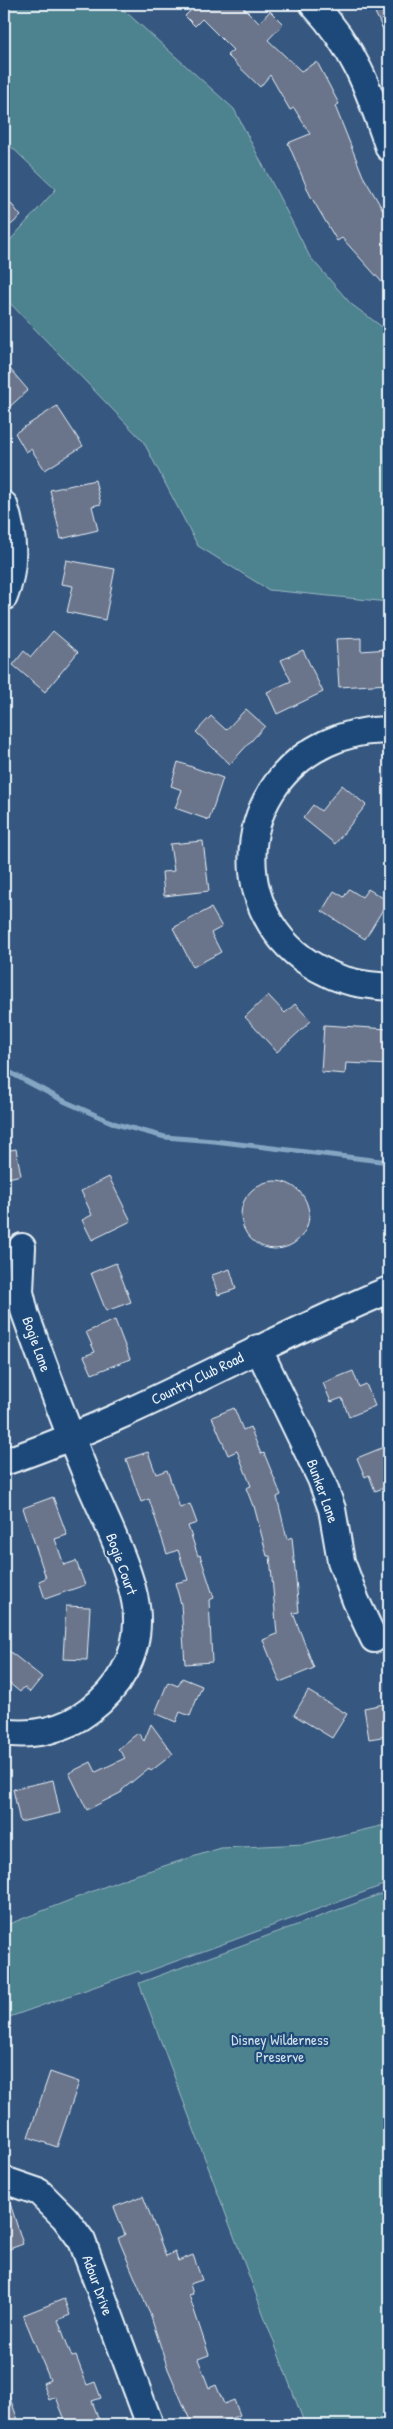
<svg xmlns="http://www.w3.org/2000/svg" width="393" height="2429" font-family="'Patrick Hand',sans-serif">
<rect width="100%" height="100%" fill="#36577f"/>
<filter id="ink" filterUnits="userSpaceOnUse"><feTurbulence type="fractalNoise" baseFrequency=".02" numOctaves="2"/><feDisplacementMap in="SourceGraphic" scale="10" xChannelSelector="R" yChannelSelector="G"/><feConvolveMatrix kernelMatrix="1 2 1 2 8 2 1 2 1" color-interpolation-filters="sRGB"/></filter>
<g filter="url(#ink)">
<g fill="#4e828f" stroke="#9bbac4">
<polygon points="4,4 117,4 234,109 310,257 351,304 389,332 389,602 269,590 198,546 143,441 4,297 4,247 56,189 4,140"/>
<polygon points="389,1824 389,1883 141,1974 139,1971 4,2019 4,1926 129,1877 221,1848 304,1844"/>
<polygon points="389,1891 389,2425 305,2425 139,1983"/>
</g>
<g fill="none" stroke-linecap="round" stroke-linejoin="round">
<polyline stroke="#85a6c3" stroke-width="5" points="4,1067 9,1072 66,1102 116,1124 165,1137 214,1141 389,1162"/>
</g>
<g fill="#6b748c" stroke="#e8f1f8">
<polygon points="186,4 240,4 259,23 270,11 283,24 268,40 301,71 317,62 339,104 335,106 363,176 389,220 389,290 342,238 337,241 310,195 288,143 310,134 294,108 290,110 270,75 260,87 227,55 233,50 202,19 195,26 185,16 192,9"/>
<polygon points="371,4 389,4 389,42"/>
<polygon points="4,195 21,216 4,231"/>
<polygon points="4,362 28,390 4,412"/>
<polygon points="57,406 83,446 45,470 31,449 26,452 15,433"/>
<polygon points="95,480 101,504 92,506 98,530 61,539 50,490"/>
<polygon points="66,560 115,569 105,620 67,612 73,586 61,584"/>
<polygon points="53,631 78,652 45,692 13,665 24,651 31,657"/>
<polygon points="361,638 361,651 388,649 389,684 339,687 336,639"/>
<polygon points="303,650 323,692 277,714 267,692 291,681 281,660"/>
<polygon points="246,709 265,726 230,764 196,732 211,716 226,730"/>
<polygon points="178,762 223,778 209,820 175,808 182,790 171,786"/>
<polygon points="342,785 366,805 335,844 303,818 313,805 321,811"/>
<polygon points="203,841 209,891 164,896 162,872 174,871 170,844"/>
<polygon points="349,889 362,897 368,889 388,901 365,939 322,911 334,891 344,897"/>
<polygon points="211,908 222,927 211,933 221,952 193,967 173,928"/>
<polygon points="268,995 285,1013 295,1004 311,1021 277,1052 245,1017"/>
<polygon points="324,1025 389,1029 389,1065 346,1063 345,1074 321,1072"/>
<polygon points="16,1149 21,1175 4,1179 4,1151"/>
<polygon points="109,1177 131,1221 92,1240 82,1220 92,1215 81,1191"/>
<circle cx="275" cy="1215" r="34"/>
<polygon points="116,1263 131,1302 106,1311 91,1273"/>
<polygon points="230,1269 236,1289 218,1295 212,1275"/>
<polygon points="115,1320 130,1359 92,1374 84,1356 95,1352 86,1332"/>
<polygon points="353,1371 359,1387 366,1384 375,1406 349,1417 342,1398 331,1402 323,1383"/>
<polygon points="234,1408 243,1430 250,1427 261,1454 264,1453 281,1495 277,1497 287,1539 292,1537 299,1612 293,1613 314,1668 280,1682 263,1640 277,1634 270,1556 267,1556 254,1506 253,1506 246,1488 251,1486 237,1451 228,1455 212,1417"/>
<polygon points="389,1445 389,1486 375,1491 369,1475 365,1477 357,1458"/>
<polygon points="148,1452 156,1474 167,1470 180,1508 190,1504 197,1523 188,1526 198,1556 200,1555 214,1598 209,1600 212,1662 185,1664 181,1604 175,1583 188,1580 178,1550 167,1554 149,1499 141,1502 126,1459"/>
<polygon points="53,1497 67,1535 55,1539 64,1565 76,1561 85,1585 45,1599 39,1581 46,1578 23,1508"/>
<polygon points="66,1606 90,1607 87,1660 63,1659"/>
<polygon points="4,1647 42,1677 30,1692 24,1687 20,1692 4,1679"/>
<polygon points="182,1678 202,1686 190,1716 180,1712 176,1722 155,1713 168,1682 178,1686"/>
<polygon points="308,1691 347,1714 332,1738 294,1715"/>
<polygon points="389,1703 388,1736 369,1739 364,1708"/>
<polygon points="151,1724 173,1754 151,1771 149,1768 122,1790 122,1792 87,1810 69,1773 91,1762 96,1772 125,1758 118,1749 138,1733 144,1741"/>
<polygon points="53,1780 60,1813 20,1822 13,1789"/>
<polygon points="50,2072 79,2082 57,2147 28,2137"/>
<polygon points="4,2196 8,2197 23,2244 4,2251"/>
<polygon points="143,2196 166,2256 175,2252 178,2261 193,2255 202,2280 190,2284 193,2294 189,2295 209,2355 198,2359 209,2388 216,2385 224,2404 234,2400 240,2415 214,2425 192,2425 168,2369 149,2311 118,2238 125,2235 114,2207"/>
<polygon points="64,2299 70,2315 58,2320 72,2357 76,2356 87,2385 95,2382 101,2398 92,2401 101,2425 67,2425 56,2397 49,2400 43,2383 50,2380 23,2315"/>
<polygon points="5,2385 20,2425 4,2425"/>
</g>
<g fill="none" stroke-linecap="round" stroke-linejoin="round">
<defs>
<g id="minor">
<path d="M313,4C356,50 369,90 389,148"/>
<path d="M4,505C14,534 16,567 4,597"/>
<path d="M389,731C368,729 347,734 327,743C228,789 227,927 327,973C346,983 368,985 389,987"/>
<polyline points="258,1348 321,1479 332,1509 341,1561 356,1601 374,1639"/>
<path d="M4,1462C137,1417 259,1343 389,1290"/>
<path d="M4,1732C33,1737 66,1729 89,1711C118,1689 137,1658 137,1621C138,1582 104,1517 88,1479C65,1424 45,1369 25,1313L20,1292L22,1247"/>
<polyline points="4,2180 39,2192 65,2218 82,2241 150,2425"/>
</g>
</defs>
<use href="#minor" stroke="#e8f1f8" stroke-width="30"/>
<use href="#minor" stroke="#1f4a7a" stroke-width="26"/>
</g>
</g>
<g text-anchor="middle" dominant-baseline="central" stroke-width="4.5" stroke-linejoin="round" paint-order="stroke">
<g font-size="15" fill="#e8f1f8" stroke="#1f4a7a">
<text transform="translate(37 1344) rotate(70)">Bogie Lane</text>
<text transform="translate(197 1378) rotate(-26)">Country Club Road</text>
<text transform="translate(323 1491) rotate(70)">Bunker Lane</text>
<text transform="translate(122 1564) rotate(70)">Bogie Court</text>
<text transform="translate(98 2285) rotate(70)">Adour Drive</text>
</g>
<g font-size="15" fill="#d1e0e8" stroke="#1f4a7a">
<text x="280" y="2039">Disney Wilderness<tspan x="280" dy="17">Preserve</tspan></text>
</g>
</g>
<rect width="393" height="2429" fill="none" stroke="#1f4a7a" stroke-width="20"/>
<rect x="10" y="10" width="373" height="2409" fill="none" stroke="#e8f1f8" stroke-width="2" filter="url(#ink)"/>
</svg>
